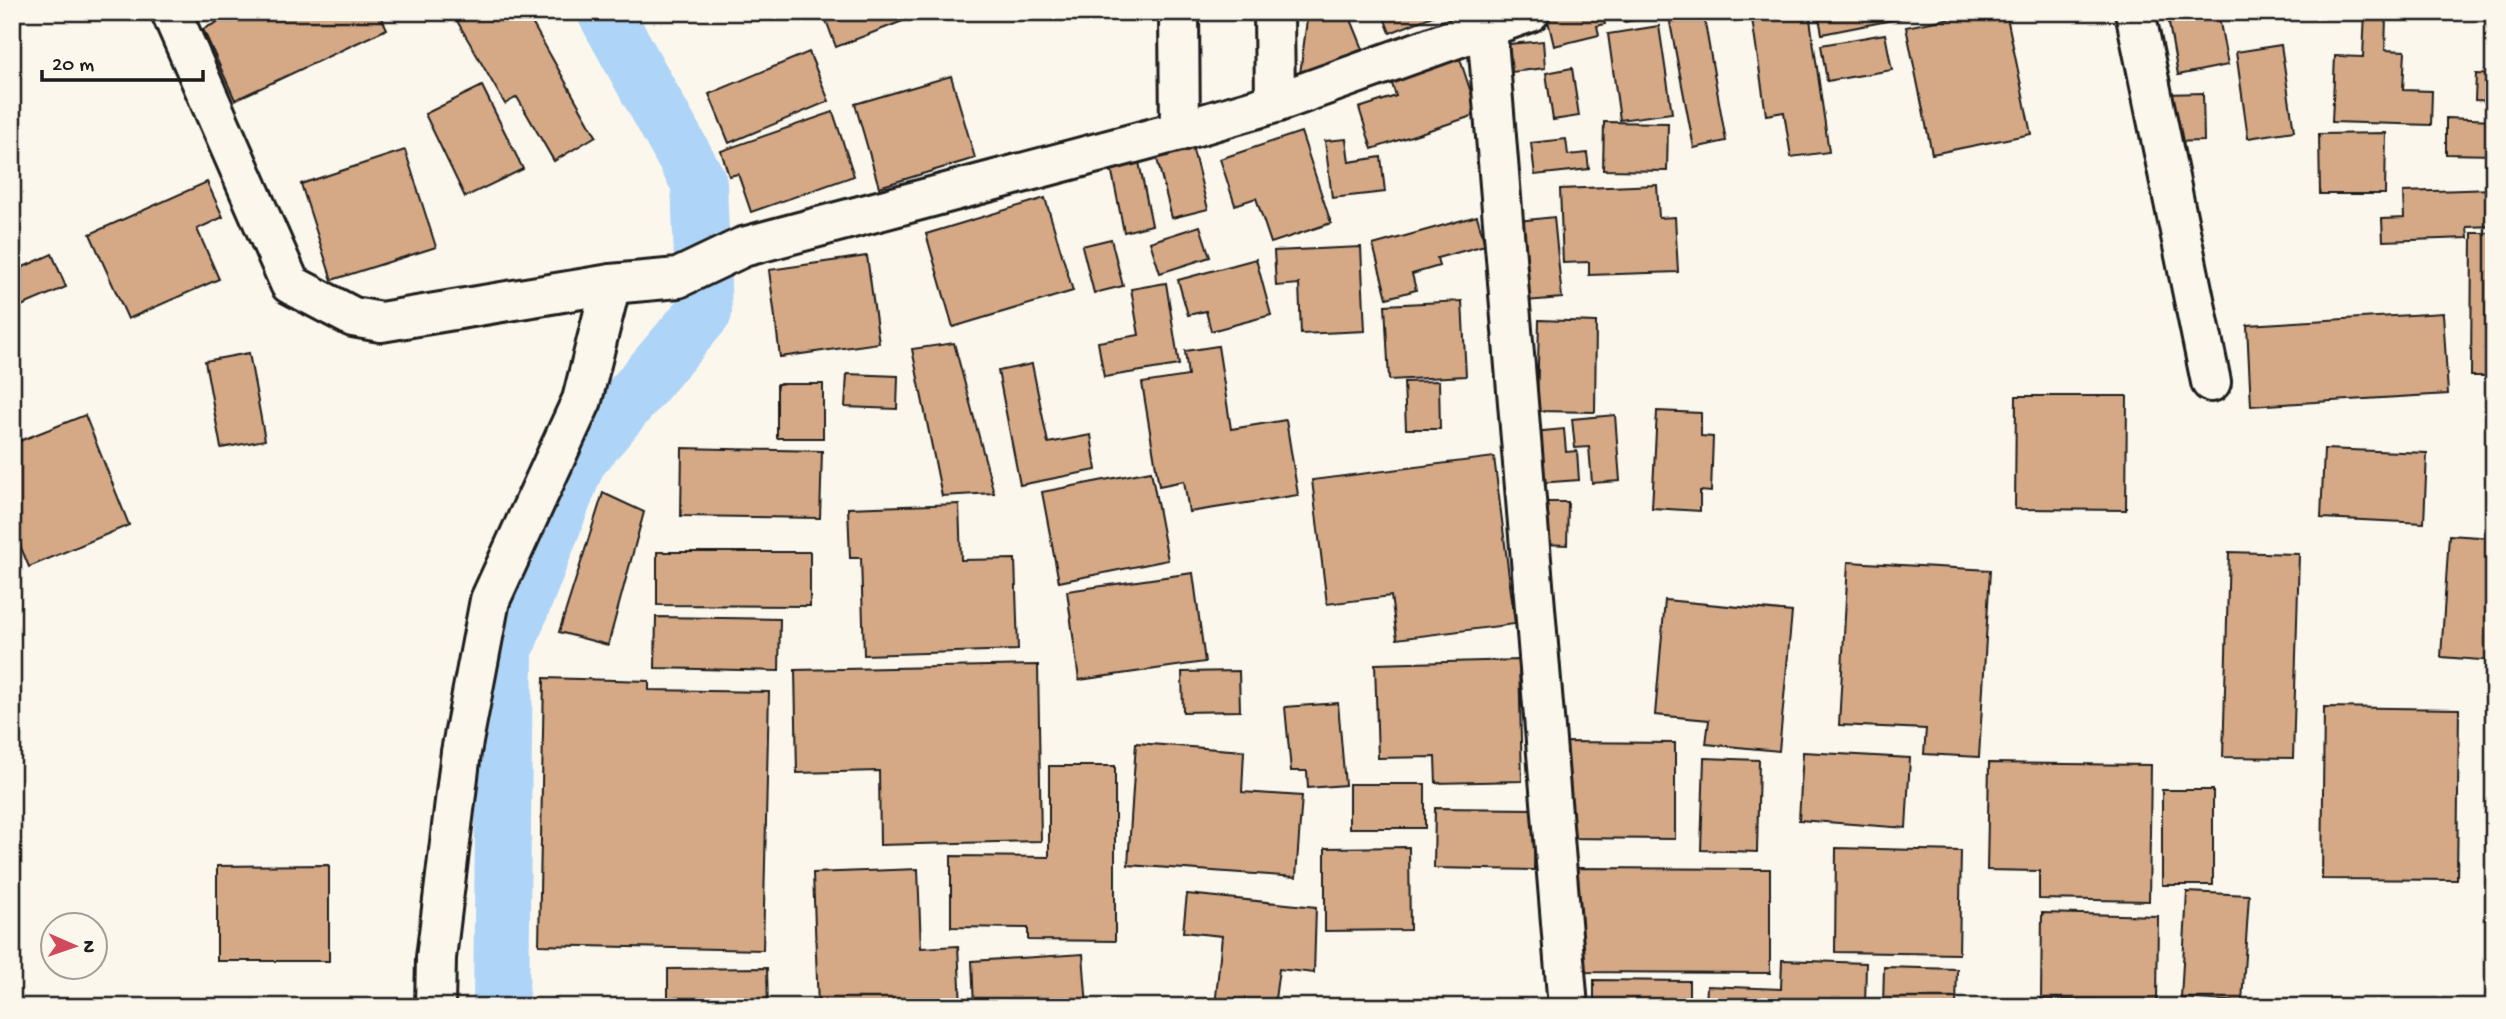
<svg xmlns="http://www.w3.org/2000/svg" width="2506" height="1019" font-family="'Gochi Hand',sans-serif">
<rect width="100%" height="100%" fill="#fbf7ec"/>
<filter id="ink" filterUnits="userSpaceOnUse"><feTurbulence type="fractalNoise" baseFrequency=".0143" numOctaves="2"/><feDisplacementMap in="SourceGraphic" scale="14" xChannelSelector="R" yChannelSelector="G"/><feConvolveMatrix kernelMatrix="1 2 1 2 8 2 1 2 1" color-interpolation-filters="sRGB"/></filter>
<g filter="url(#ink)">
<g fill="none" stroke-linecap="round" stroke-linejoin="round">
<polyline stroke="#aed4f8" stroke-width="56" points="501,1007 505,650 578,461 704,312 699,183 605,12"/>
</g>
<g fill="#d5a986" stroke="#1c1c1c" stroke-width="2">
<polygon points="239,12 379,12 387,29 235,100 203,29"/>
<polygon points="473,12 526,12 596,136 554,161 517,97 505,104 457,21"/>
<polygon points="823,12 926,12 836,47"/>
<polygon points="1308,12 1348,12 1363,49 1300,74"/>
<polygon points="1382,12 1432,12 1433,16 1390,33"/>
<polygon points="1546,12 1602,12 1605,24 1597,26 1599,35 1554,46"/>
<polygon points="1621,12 1646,12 1647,18 1623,22"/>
<polygon points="1668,12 1703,12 1726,141 1694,148"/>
<polygon points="1751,12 1809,12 1829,152 1791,157 1784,112 1766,115"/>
<polygon points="1818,12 1923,12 1923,14 1822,34"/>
<polygon points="1981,12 2006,12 2031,134 1932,154 1906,27"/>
<polygon points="2167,12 2218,12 2228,65 2178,75"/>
<polygon points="2365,12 2406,12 2406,18 2386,18 2385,50 2405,51 2403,90 2432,91 2431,125 2332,122 2335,56 2363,57"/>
<polygon points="1659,26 1672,113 1620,120 1608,34"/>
<polygon points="1885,34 1892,70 1827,81 1821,45"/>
<polygon points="1543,41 1545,68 1512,72 1509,44"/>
<polygon points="2281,45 2294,131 2248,138 2236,52"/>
<polygon points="809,52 829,101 729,143 709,94"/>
<polygon points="1458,53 1478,114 1372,149 1359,108 1396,96 1389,75"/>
<polygon points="1572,68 1579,116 1553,120 1546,73"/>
<polygon points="2476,74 2494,75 2494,101 2475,100"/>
<polygon points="951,76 975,158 879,187 855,104"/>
<polygon points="482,86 523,169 465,197 425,114"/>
<polygon points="2203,93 2204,141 2166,142 2165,94"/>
<polygon points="833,112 854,176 751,212 738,174 729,176 721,151"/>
<polygon points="2446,118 2494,120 2494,155 2446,154"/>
<polygon points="1604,122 1668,123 1667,171 1603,170"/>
<polygon points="1301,132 1331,223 1271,243 1256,198 1235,205 1220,159"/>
<polygon points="2386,133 2385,194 2320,194 2319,134"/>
<polygon points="1346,139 1349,162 1381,157 1385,192 1332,198 1325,141"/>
<polygon points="1566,139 1568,155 1587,153 1589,169 1535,175 1531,143"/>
<polygon points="1191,142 1208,209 1172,218 1155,151"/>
<polygon points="405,150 436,247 332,280 301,184"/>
<polygon points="1139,162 1152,225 1124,232 1111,167"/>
<polygon points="207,182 223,217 197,229 219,279 128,319 90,234"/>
<polygon points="1657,185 1659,218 1675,217 1678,272 1589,275 1589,262 1563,263 1560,189"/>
<polygon points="2494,189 2494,226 2467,227 2468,238 2383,241 2382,219 2404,218 2403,192"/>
<polygon points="1045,198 1073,291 953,327 926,234"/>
<polygon points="1477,216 1485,245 1437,258 1439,266 1412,274 1416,290 1387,298 1373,245"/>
<polygon points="1554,217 1562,298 1526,301 1518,221"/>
<polygon points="1200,226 1210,257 1160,273 1150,242"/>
<polygon points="2472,233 2494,233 2494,376 2471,376"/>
<polygon points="1111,239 1123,286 1094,293 1082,246"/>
<polygon points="1361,247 1365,331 1301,334 1299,284 1276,286 1274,251"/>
<polygon points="52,254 66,287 12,310 12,272"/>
<polygon points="867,256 879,343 780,357 769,270"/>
<polygon points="1256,259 1271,315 1211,331 1206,311 1188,315 1178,280"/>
<polygon points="1166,283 1179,365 1104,377 1098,342 1139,335 1131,289"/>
<polygon points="1462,301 1466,376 1389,380 1385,305"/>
<polygon points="2443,313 2448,394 2251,406 2247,325"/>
<polygon points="1539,320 1596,322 1595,412 1537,411"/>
<polygon points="954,343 994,493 942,496 912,349"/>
<polygon points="1218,346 1231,429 1286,420 1298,495 1189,512 1184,481 1159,486 1142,383 1188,376 1185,351"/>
<polygon points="249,353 265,440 221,448 205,361"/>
<polygon points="1032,364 1048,443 1091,435 1096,470 1020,485 998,371"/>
<polygon points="847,374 898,376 897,409 845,407"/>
<polygon points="1439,381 1440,429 1406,429 1404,382"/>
<rect x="777" y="384" width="46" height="54"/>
<polygon points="2016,396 2127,396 2126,510 2015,509"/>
<polygon points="1657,411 1701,413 1701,436 1713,437 1711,492 1700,491 1700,511 1652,508"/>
<polygon points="85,415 129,525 29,567 12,526 12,444"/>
<polygon points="1615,415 1620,481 1592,483 1589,447 1575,448 1572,419"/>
<polygon points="1564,429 1566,452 1577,451 1579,480 1538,483 1533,432"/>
<polygon points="682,448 822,451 820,518 681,516"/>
<polygon points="2324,449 2427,453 2424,523 2321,518"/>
<polygon points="1494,457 1515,624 1397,639 1391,596 1327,604 1312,480"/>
<polygon points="1151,471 1168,560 1059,582 1042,492"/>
<polygon points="603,493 644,512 608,645 559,632"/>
<polygon points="1543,502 1568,502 1567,545 1542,544"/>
<polygon points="959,504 961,560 1015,559 1018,650 864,655 861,558 850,558 848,508"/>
<polygon points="2449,535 2494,538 2494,661 2441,657"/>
<polygon points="657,552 810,552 810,606 657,605"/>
<polygon points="2229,552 2299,554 2293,758 2223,757"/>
<polygon points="1848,562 1990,570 1979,757 1924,754 1926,729 1839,725"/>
<polygon points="1193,573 1205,662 1079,680 1067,591"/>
<polygon points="1665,600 1792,612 1779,751 1706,744 1709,720 1655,715"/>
<polygon points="656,617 780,619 779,671 655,668"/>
<polygon points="1519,660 1522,781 1436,783 1435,757 1378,758 1375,664"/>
<polygon points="1038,665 1041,841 880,845 879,771 797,773 795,670"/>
<polygon points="1239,671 1240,711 1183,712 1182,672"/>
<polygon points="544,678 649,681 649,690 769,692 763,950 539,945"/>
<polygon points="1338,703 1345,785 1308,788 1307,771 1291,771 1285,707"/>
<polygon points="2324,707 2459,709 2457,880 2322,879"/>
<polygon points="1563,742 1675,743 1675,839 1562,838"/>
<polygon points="1136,743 1244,751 1242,792 1302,796 1296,877 1128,865"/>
<polygon points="1803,752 1910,758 1906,828 1799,820"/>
<polygon points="1704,758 1759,760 1757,852 1701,850"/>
<polygon points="1989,763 2151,765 2149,901 2039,899 2039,871 1987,870"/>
<polygon points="1049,766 1115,766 1115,941 1028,940 1028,928 951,927 951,856 1049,857"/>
<rect x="1349" y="784" width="76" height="44"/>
<rect x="2162" y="790" width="51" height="95"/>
<polygon points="1435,808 1535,809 1534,870 1434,868"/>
<polygon points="1409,847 1410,930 1325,931 1325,848"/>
<polygon points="1836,848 1961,851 1959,954 1835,952"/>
<polygon points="329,865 329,961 217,961 217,866"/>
<polygon points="1576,868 1770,869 1770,973 1575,972"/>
<polygon points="918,869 921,948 958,946 961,1007 818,1007 813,873"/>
<polygon points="2187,892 2249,895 2242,1002 2181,998"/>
<polygon points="1187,894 1316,907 1314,973 1279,969 1274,1007 1215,1007 1222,936 1183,932"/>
<polygon points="2042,913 2158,916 2157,1001 2041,999"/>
<polygon points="1083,954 1087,1007 974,1007 972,961"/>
<polygon points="1782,960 1866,963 1865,1007 1706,1007 1707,986 1781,989"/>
<polygon points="1884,967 1957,969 1956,1007 1883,1007"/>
<polygon points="767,968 768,1007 668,1007 668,969"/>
<polygon points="1594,980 1689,981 1689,1007 1594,1007"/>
</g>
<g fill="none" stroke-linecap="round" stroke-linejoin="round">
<defs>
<g id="street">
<polyline points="171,12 290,284 353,317 381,322 611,284 678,278 743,247 1180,131 1275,103 1530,12"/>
<polyline points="2135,12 2211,382"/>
<polyline points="1487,28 1568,1007"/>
<polyline points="435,1007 436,958 461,752 490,600 582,400 611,284"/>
</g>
<g id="secondary">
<polyline points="1179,12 1180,131"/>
<polyline points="1274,12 1275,103"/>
</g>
</defs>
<use href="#street" stroke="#1c1c1c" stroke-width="44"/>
<use href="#secondary" stroke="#1c1c1c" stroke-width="44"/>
<use href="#street" stroke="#fbf7ec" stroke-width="38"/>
<use href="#secondary" stroke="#fbf7ec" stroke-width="38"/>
</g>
</g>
<rect width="2506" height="1019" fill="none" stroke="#fbf7ec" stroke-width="42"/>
<rect x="21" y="21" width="2464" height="977" fill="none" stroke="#1c1c1c" stroke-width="2.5" filter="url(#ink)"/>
<g transform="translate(74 946) rotate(92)"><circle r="33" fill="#fbf7ec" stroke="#a29f99" stroke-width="2"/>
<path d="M0-5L12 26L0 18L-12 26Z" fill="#d1495b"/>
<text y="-10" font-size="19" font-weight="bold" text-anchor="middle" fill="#1c1c1c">N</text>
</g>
<path d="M42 70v10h161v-10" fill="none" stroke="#1c1c1c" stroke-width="3.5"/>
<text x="52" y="70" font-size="21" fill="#1c1c1c" stroke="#fbf7ec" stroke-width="5" paint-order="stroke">20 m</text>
</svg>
